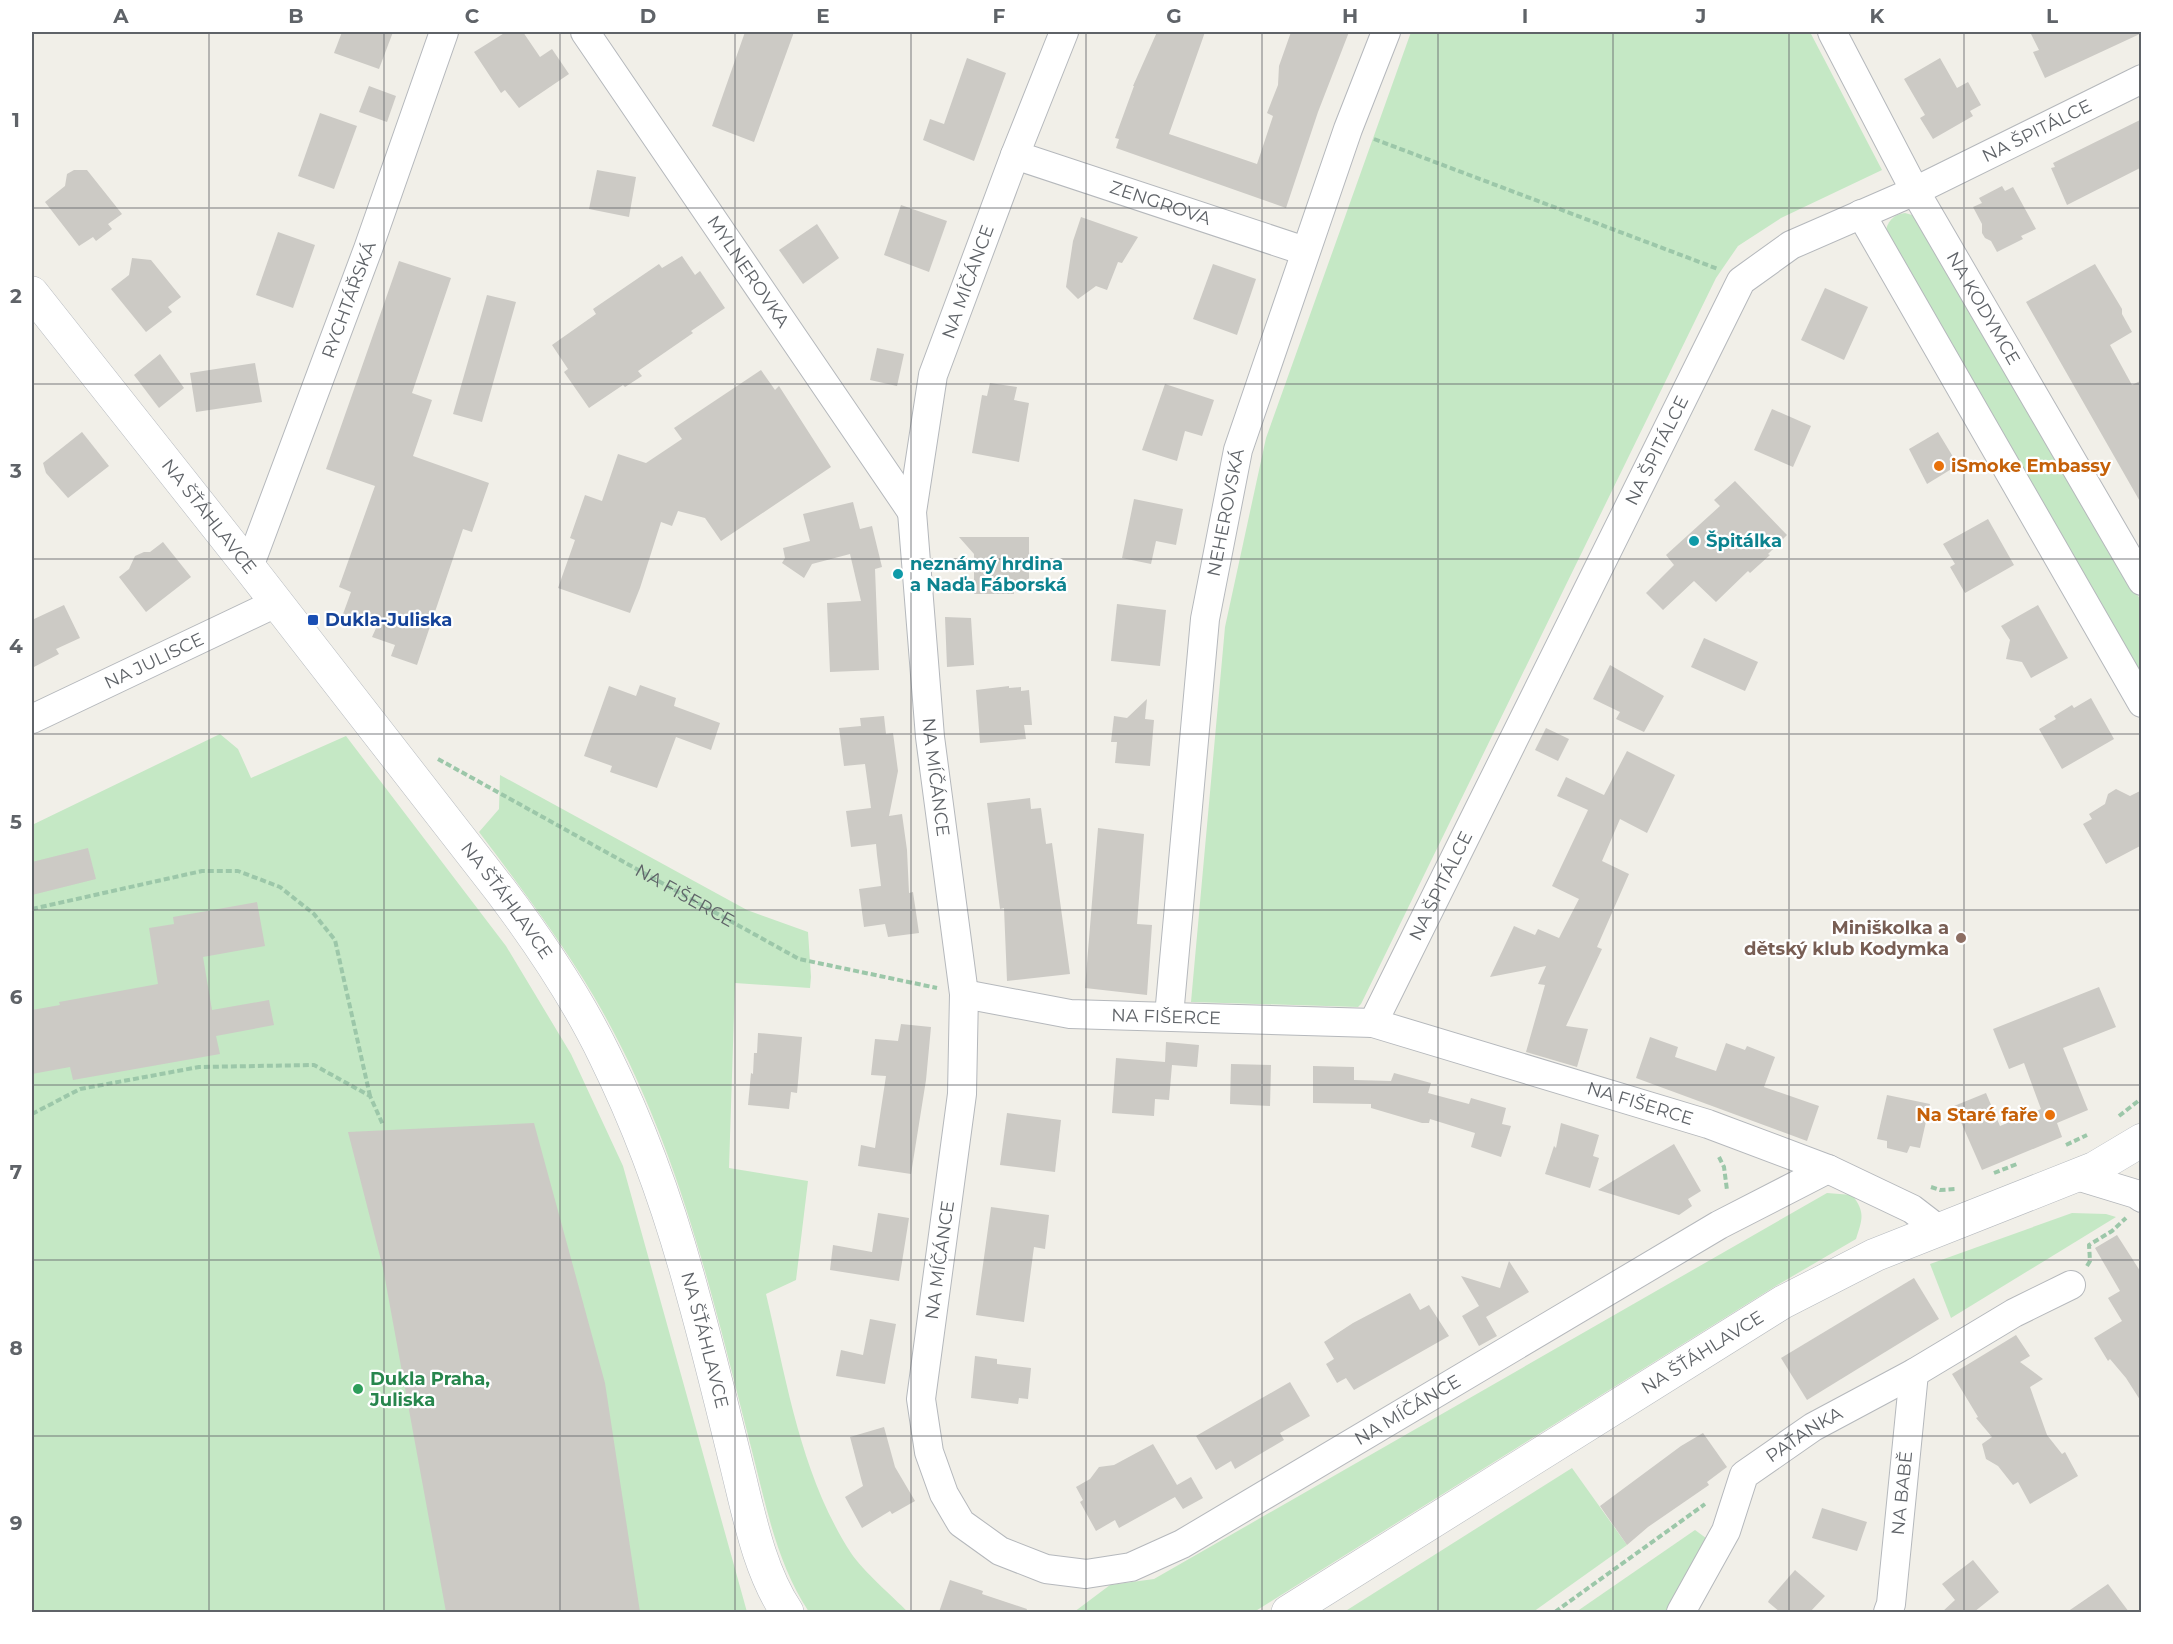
<svg xmlns="http://www.w3.org/2000/svg" width="2173" height="1644" font-family="Montserrat,sans-serif">
<rect width="100%" height="100%" fill="#f1efe8"/>
<g fill="#c5e8c5">
<polygon points="1411,32 1810,32 1882,170 1781,218 1738,246 1716,278 1361,1004 1358,1007 1191,1002 1225,627 1266,438"/>
<path d="M1905,213L1912,215L1921,223L2141,601V686L1885,234C1887,222 1893,214 1905,213Z"/>
<polygon points="220,734 238,749 251,778 346,736 506,946 571,1054 623,1166 747,1612 32,1612 32,825"/>
<path d="M500,775L747,910L808,932L811,977L810,988L735,983L729,1168L808,1181L796,1280L766,1294C787,1382 801,1476 851,1553C863,1571 892,1596 908,1612H809C777,1564 766,1506 752,1451C738,1397 725,1343 710,1289C682,1187 647,1086 593,995C559,938 519,885 479,832L499,809Z"/>
<path d="M1827,1193L1852,1195C1866,1212 1862,1220 1856,1239L1774,1287L1254,1612H1074L1110,1585L1154,1579Z"/>
<polygon points="2072,1213 2106,1214 2116,1217 1951,1318 1930,1264"/>
<polygon points="1572,1468 1627,1545 1533,1612 1344,1612"/>
<polygon points="1695,1530 1710,1541 1666,1612 1576,1612"/>
</g>
<g fill="#cccac5">
<polygon points="342,32 393,32 379,69 334,53"/>
<polygon points="506,32 523,32 540,57 552,49 569,74 519,108 505,90 501,93 474,52"/>
<polygon points="745,32 794,32 754,142 712,126"/>
<polygon points="1157,32 1205,32 1169,134 1257,164 1273,116 1267,113 1278,85 1279,66 1291,32 1349,32 1318,112 1286,208 1116,148 1119,139 1115,138 1134,86 1133,86"/>
<polygon points="2030,32 2142,32 2142,33 2045,78 2033,52 2039,50"/>
<polygon points="967,58 1006,73 974,161 923,140 930,119 944,124"/>
<polygon points="1940,58 1957,88 1968,82 1981,105 1970,111 1973,116 1933,139 1920,118 1925,115 1904,79"/>
<polygon points="369,86 396,96 387,122 359,112"/>
<polygon points="320,113 357,126 334,189 298,176"/>
<polygon points="2142,119 2142,167 2067,205 2051,168 2055,167 2053,163"/>
<polygon points="74,170 87,170 122,214 108,224 112,229 96,241 93,237 79,246 45,202 65,186 67,174"/>
<polygon points="597,170 636,177 629,217 589,209"/>
<polygon points="2002,186 2005,191 2013,187 2036,229 2021,236 2023,239 1997,252 1991,241 1985,238 1982,233 1982,224 1973,207 1982,203 1979,198"/>
<polygon points="901,205 947,221 929,272 884,255"/>
<polygon points="1081,217 1138,237 1122,263 1118,262 1107,290 1096,286 1078,299 1066,287 1073,241"/>
<polygon points="817,224 839,258 803,284 779,250"/>
<polygon points="278,232 315,245 293,308 256,295"/>
<polygon points="682,256 695,275 700,271 725,308 691,331 693,333 638,371 642,376 625,387 623,385 589,408 564,372 568,369 552,345 596,314 593,309 659,264 662,268"/>
<polygon points="132,258 151,260 181,297 168,307 172,312 146,332 111,289 129,275"/>
<polygon points="399,261 451,278 412,393 432,400 413,456 489,483 472,532 463,529 417,665 391,656 395,645 372,637 377,626 343,614 351,592 339,587 375,486 326,469"/>
<polygon points="1213,264 1256,279 1237,335 1193,319"/>
<polygon points="2095,264 2122,309 2122,314 2132,332 2110,345 2132,385 2142,380 2142,505 2026,302"/>
<polygon points="1825,288 1868,307 1844,360 1801,340"/>
<polygon points="487,295 516,302 482,422 453,414"/>
<polygon points="877,348 904,354 897,386 870,380"/>
<polygon points="160,354 184,388 159,408 134,375"/>
<polygon points="255,363 262,402 196,412 190,373"/>
<polygon points="761,370 775,390 779,386 831,467 721,541 705,518 678,511 672,526 661,522 640,588 630,613 558,588 575,540 570,538 585,495 602,501 618,454 646,463 682,439 674,428"/>
<polygon points="990,383 1017,387 1014,400 1029,403 1019,462 972,453 982,395 987,396"/>
<polygon points="1165,384 1214,400 1202,436 1185,431 1177,461 1142,450"/>
<polygon points="1772,409 1811,426 1793,467 1754,450"/>
<polygon points="82,432 109,466 68,498 46,473 43,463"/>
<polygon points="1938,432 1958,465 1927,484 1909,449"/>
<polygon points="1735,481 1787,535 1768,554 1770,555 1750,573 1748,571 1716,602 1694,581 1663,610 1646,593 1674,565 1666,555 1720,506 1714,500"/>
<polygon points="1134,499 1183,509 1176,545 1156,541 1151,564 1122,558"/>
<polygon points="853,502 860,529 872,526 882,567 875,569 879,670 830,672 827,603 861,601 850,554 812,564 804,578 782,563 785,558 783,548 810,541 803,514"/>
<polygon points="1988,519 2014,565 1965,593 1950,567 1955,564 1943,544"/>
<polygon points="959,537 1029,537 1029,587 1014,588 1014,594 974,594 974,554"/>
<polygon points="163,542 191,577 146,612 119,577 129,569 135,556 144,552 150,552"/>
<polygon points="1117,604 1166,610 1160,666 1111,661"/>
<polygon points="64,605 80,638 56,649 59,654 32,668 32,620"/>
<polygon points="2038,605 2068,658 2031,678 2022,662 2006,659 2010,640 2001,626"/>
<polygon points="945,617 971,618 974,665 947,667"/>
<polygon points="1704,638 1758,662 1745,691 1691,667"/>
<polygon points="1610,665 1664,696 1644,732 1616,719 1620,712 1593,699"/>
<polygon points="640,685 676,698 674,706 720,723 711,750 676,737 657,788 610,772 612,766 584,756 609,686 636,696"/>
<polygon points="1009,686 1009,688 1021,687 1021,691 1029,690 1032,725 1024,725 1026,739 980,743 976,690"/>
<polygon points="2091,698 2114,739 2062,769 2039,729 2056,719 2054,716 2072,705 2074,708"/>
<polygon points="1147,699 1145,719 1154,720 1150,766 1115,763 1117,742 1111,742 1114,716 1127,718"/>
<polygon points="884,716 886,734 893,733 898,771 889,816 902,814 907,850 909,893 913,892 919,933 888,937 885,924 864,927 859,889 881,886 877,855 876,844 851,847 846,811 871,808 865,764 844,766 839,728 861,726 860,718"/>
<polygon points="1546,728 1569,739 1558,761 1535,750"/>
<polygon points="1627,751 1675,775 1647,833 1620,819 1602,861 1629,874 1597,947 1602,949 1566,1026 1588,1029 1577,1067 1526,1052 1545,985 1538,984 1546,966 1490,977 1514,926 1535,935 1538,929 1559,938 1579,899 1552,886 1588,810 1557,796 1566,777 1604,795"/>
<polygon points="2116,789 2130,796 2142,790 2142,845 2106,864 2083,824 2092,819 2089,814 2105,804 2108,794"/>
<polygon points="1030,798 1031,809 1041,808 1046,844 1052,843 1070,974 1007,981 1004,908 1000,909 987,803"/>
<polygon points="1098,828 1144,834 1137,924 1152,925 1147,995 1085,988"/>
<polygon points="88,848 96,879 32,895 32,862"/>
<polygon points="257,902 265,946 203,957 212,1010 269,1000 274,1025 216,1036 220,1054 73,1080 70,1067 32,1074 32,1010 60,1005 59,1002 158,984 149,928 174,924 173,917"/>
<polygon points="2099,987 2116,1027 2063,1048 2088,1110 2057,1123 2062,1137 1982,1170 1954,1106 1986,1093 2000,1126 2041,1109 2024,1063 2009,1069 1993,1029"/>
<polygon points="901,1024 931,1027 926,1080 911,1174 858,1166 861,1145 875,1148 886,1076 871,1075 875,1039 898,1041"/>
<polygon points="758,1033 802,1037 797,1093 791,1092 789,1109 748,1105 751,1073 753,1074 754,1053 757,1053"/>
<polygon points="1650,1037 1678,1047 1675,1057 1716,1071 1726,1043 1745,1050 1747,1046 1775,1057 1764,1087 1819,1106 1807,1141 1636,1078"/>
<polygon points="1166,1042 1199,1045 1197,1067 1172,1065 1169,1100 1155,1099 1154,1116 1112,1113 1116,1058 1165,1062"/>
<polygon points="1231,1064 1271,1065 1270,1106 1230,1104"/>
<polygon points="1313,1066 1354,1067 1354,1080 1391,1081 1394,1073 1431,1083 1428,1093 1469,1104 1471,1098 1506,1108 1502,1124 1511,1126 1501,1157 1471,1147 1475,1133 1430,1119 1429,1123 1422,1123 1371,1108 1371,1104 1313,1103"/>
<polygon points="1887,1095 1930,1104 1920,1148 1910,1146 1907,1153 1887,1148 1887,1141 1877,1139"/>
<polygon points="1007,1113 1061,1120 1055,1172 1000,1165"/>
<polygon points="534,1123 605,1383 640,1612 446,1612 383,1268 348,1132"/>
<polygon points="1561,1123 1599,1135 1593,1156 1599,1158 1590,1188 1545,1174 1554,1146 1556,1148"/>
<polygon points="1674,1144 1701,1191 1688,1199 1692,1206 1679,1215 1598,1190"/>
<polygon points="991,1207 1049,1215 1045,1249 1034,1247 1024,1322 976,1315"/>
<polygon points="878,1213 909,1218 899,1281 830,1270 833,1245 872,1252"/>
<polygon points="2117,1235 2142,1274 2142,1403 2126,1378 2110,1359 2108,1361 2094,1338 2122,1321 2108,1298 2120,1291 2095,1248"/>
<polygon points="1509,1261 1529,1292 1486,1317 1497,1336 1479,1346 1462,1316 1479,1306 1461,1276 1500,1288"/>
<polygon points="1914,1278 1939,1319 1807,1400 1781,1358"/>
<polygon points="1410,1293 1420,1310 1429,1305 1449,1336 1354,1390 1346,1378 1337,1383 1326,1364 1334,1359 1324,1342 1353,1323"/>
<polygon points="870,1319 896,1324 885,1384 836,1376 841,1350 863,1355"/>
<polygon points="2016,1335 2030,1356 2020,1362 2043,1379 2030,1387 2047,1435 2062,1454 2065,1452 2078,1476 2030,1504 2018,1482 2013,1485 1998,1466 1986,1459 1982,1444 1992,1437 1976,1418 1978,1417 1952,1374"/>
<polygon points="975,1356 997,1359 997,1364 1031,1368 1028,1399 1019,1398 1018,1404 971,1398"/>
<polygon points="1290,1382 1310,1416 1280,1433 1284,1440 1235,1469 1231,1461 1216,1470 1196,1436"/>
<polygon points="884,1427 895,1467 915,1501 892,1514 890,1511 862,1528 845,1497 863,1486 850,1437"/>
<polygon points="1703,1433 1727,1467 1707,1482 1709,1485 1648,1527 1627,1545 1600,1506 1681,1446"/>
<polygon points="1153,1444 1177,1485 1191,1477 1203,1498 1183,1509 1175,1497 1119,1528 1115,1520 1096,1531 1080,1502 1083,1500 1076,1487 1090,1479 1099,1467 1114,1465"/>
<polygon points="1822,1508 1867,1522 1857,1551 1812,1538"/>
<polygon points="1973,1560 1999,1592 1974,1612 1942,1612 1955,1600 1942,1584"/>
<polygon points="1795,1570 1825,1596 1810,1612 1780,1612 1768,1602 1769,1600"/>
<polygon points="950,1580 983,1591 982,1594 1027,1609 1026,1612 939,1612"/>
<polygon points="2108,1584 2129,1612 2067,1612"/>
</g>
<g fill="none" stroke-linecap="round" stroke-linejoin="round">
<defs>
<g id="street">
<path id="s2" d="M585,32L912,512"/>
<path id="s3" d="M1064,32L1015,155L933,375L912,512L930,737L964,994L962,1094L921,1399L929,1452L944,1494L961,1523L1000,1551L1046,1569L1086,1574L1131,1567L1182,1544L1719,1225L1828,1169"/>
<path id="s4" d="M1832,32L1915,191L2142,581"/>
<path id="s5" d="M1015,155L1305,251"/>
<polyline points="1861,214 2142,703"/>
<path id="s6" d="M249,567L368,249L444,32"/>
<path id="s7" d="M32,719L276,603"/>
<path id="s8" d="M964,994L1070,1014L1373,1023L1708,1124L1828,1169L1912,1209L1938,1229"/>
<path id="s9" d="M1169,1016L1205,619L1238,450L1348,129L1386,32"/>
<path id="s10" d="M1373,1023L1741,281L1791,245L1915,191L2142,79"/>
<polyline points="2077,1176 2136,1194 2142,1198"/>
<path id="s11" d="M1681,1612L1726,1531L1744,1475L1813,1427L1914,1373L2014,1313L2071,1285"/>
<path id="s12" d="M1888,1612L1891,1604L1914,1373"/>
</g>
<g id="secondary">
<path id="s13" d="M32,293L249,567L501,891C540,943 577,998 605,1056C643,1133 671,1213 693,1295C709,1352 723,1410 737,1467C749,1515 759,1570 787,1612"/>
<path id="s14" d="M1288,1612L1783,1302L1875,1255L2095,1168L2142,1140"/>
</g>
</defs>
<use href="#street" stroke="#b5b8bc" stroke-width="30"/>
<use href="#secondary" stroke="#b6babf" stroke-width="34"/>
<g stroke="#9cc7a9" stroke-width="4" stroke-dasharray="6 3" stroke-linecap="butt">
<polyline points="1374,139 1718,269"/>
<path id="s1" d="M438,759L799,959L937,988"/>
<polyline points="32,909 202,871 238,871 280,887 314,914 335,940 370,1096"/>
<polyline points="32,1114 80,1089 199,1067 314,1065 370,1096 383,1125"/>
<polyline points="2119,1116 2142,1098"/>
<polyline points="2066,1145 2087,1135"/>
<polyline points="1719,1157 1724,1167 1727,1190"/>
<polyline points="1994,1173 2017,1164"/>
<polyline points="1931,1187 1940,1190 1956,1189"/>
<polyline points="2087,1266 2090,1261 2089,1245 2112,1231 2126,1218"/>
<polyline points="1555,1612 1705,1504"/>
</g>
<use href="#street" stroke="#fff" stroke-width="28"/>
<use href="#secondary" stroke="#fff" stroke-width="33"/>
</g>
<path fill="none" stroke="#5f6368" stroke-width="1.5" stroke-opacity="0.55" d="M209,32V1612M384,32V1612M560,32V1612M735,32V1612M911,32V1612M1086,32V1612M1262,32V1612M1438,32V1612M1613,32V1612M1789,32V1612M1964,32V1612M32,208H2142M32,384H2142M32,559H2142M32,734H2142M32,910H2142M32,1085H2142M32,1260H2142M32,1436H2142"/>
<g fill="#e8710a" stroke="#fff" stroke-width="2">
<circle cx="1939" cy="466" r="6"/>
<circle cx="2050" cy="1115" r="6"/>
</g>
<g fill="#0f9aa8" stroke="#fff" stroke-width="2">
<circle cx="1694" cy="541" r="6"/>
<circle cx="898" cy="574" r="6"/>
</g>
<rect fill="#1a4fb4" stroke="#fff" stroke-width="2" x="307" y="614" width="12" height="12" rx="3"/>
<circle fill="#8d6e63" stroke="#fff" stroke-width="2" cx="1961" cy="938" r="6"/>
<circle fill="#2e9e5b" stroke="#fff" stroke-width="2" cx="358" cy="1389" r="6"/>
<g text-anchor="middle" dominant-baseline="central" stroke-width="4.5" stroke-linejoin="round" paint-order="stroke">
<g font-size="18" fill="#5f6368" stroke="#fff">
<text stroke="none"><textPath href="#s10" startOffset="1161">NA ŠPITÁLCE</textPath></text>
<text stroke="none"><textPath href="#s5" startOffset="153">ZENGROVA</textPath></text>
<text stroke="none"><textPath href="#s2" startOffset="290">MYLNEROVKA</textPath></text>
<text transform="translate(968 282) rotate(-70)">NA MÍČÁNCE</text>
<text stroke="none"><textPath href="#s6" startOffset="285">RYCHTÁŘSKÁ</textPath></text>
<text stroke="none"><textPath href="#s4" startOffset="315">NA KODYMCE</textPath></text>
<text stroke="none"><textPath href="#s10" startOffset="639">NA ŠPITÁLCE</textPath></text>
<text stroke="none"><textPath href="#s9" startOffset="507">NEHEROVSKÁ</textPath></text>
<text stroke="none"><textPath href="#s13" startOffset="285">NA ŠŤÁHLAVCE</textPath></text>
<text stroke="none"><textPath href="#s7" startOffset="135">NA JULISCE</textPath></text>
<text stroke="none"><textPath href="#s3" startOffset="772">NA MÍČÁNCE</textPath></text>
<text stroke="none"><textPath href="#s10" startOffset="153">NA ŠPITÁLCE</textPath></text>
<text stroke="none"><textPath href="#s1" startOffset="282">NA FIŠERCE</textPath></text>
<text stroke="none"><textPath href="#s13" startOffset="771">NA ŠŤÁHLAVCE</textPath></text>
<text stroke="none"><textPath href="#s8" startOffset="204">NA FIŠERCE</textPath></text>
<text stroke="none"><textPath href="#s8" startOffset="690">NA FIŠERCE</textPath></text>
<text transform="translate(940 1260) rotate(-82)">NA MÍČÁNCE</text>
<text stroke="none"><textPath href="#s13" startOffset="1257">NA ŠŤÁHLAVCE</textPath></text>
<text stroke="none"><textPath href="#s14" startOffset="489">NA ŠŤÁHLAVCE</textPath></text>
<text stroke="none"><textPath href="#s3" startOffset="2032">NA MÍČÁNCE</textPath></text>
<text stroke="none"><textPath href="#s11" startOffset="224">PAŤANKA</textPath></text>
<text stroke="none"><textPath href="#s12" startOffset="120">NA BABĚ</textPath></text>
</g>
<g font-size="18" font-weight="bold" fill="#c56008" stroke="#fff" text-anchor="start">
<text x="1951" y="466">iSmoke Embassy</text>
<text x="2038" y="1115" text-anchor="end">Na Staré faře</text>
</g>
<g font-size="18" font-weight="bold" fill="#0d838f" stroke="#fff" text-anchor="start">
<text x="1706" y="541">Špitálka</text>
<text x="910" y="564">neznámý hrdina<tspan x="910" dy="21">a Naďa Fáborská</tspan></text>
</g>
<g font-size="18" font-weight="bold" fill="#164399" stroke="#fff" text-anchor="start">
<text x="325" y="620">Dukla-Juliska</text>
</g>
<g font-size="18" font-weight="bold" fill="#785e54" stroke="#fff" text-anchor="end">
<text x="1949" y="928">Miniškolka a<tspan x="1949" dy="21">dětský klub Kodymka</tspan></text>
</g>
<g font-size="18" font-weight="bold" fill="#27864d" stroke="#fff" text-anchor="start">
<text x="370" y="1379">Dukla Praha,<tspan x="370" dy="21">Juliska</tspan></text>
</g>
</g>
<rect width="2173" height="1644" fill="none" stroke="#ffffff" stroke-width="66"/>
<rect x="33" y="33" width="2107" height="1578" fill="none" stroke="#5f6368" stroke-width="2"/>
<g font-size="20" text-anchor="middle" font-weight="bold" fill="#5f6368">
<text x="121" y="23">A</text>
<text x="296" y="23">B</text>
<text x="472" y="23">C</text>
<text x="648" y="23">D</text>
<text x="823" y="23">E</text>
<text x="999" y="23">F</text>
<text x="1174" y="23">G</text>
<text x="1350" y="23">H</text>
<text x="1525" y="23">I</text>
<text x="1701" y="23">J</text>
<text x="1877" y="23">K</text>
<text x="2052" y="23">L</text>
<text x="16" y="127">1</text>
<text x="16" y="303">2</text>
<text x="16" y="478">3</text>
<text x="16" y="653">4</text>
<text x="16" y="829">5</text>
<text x="16" y="1004">6</text>
<text x="16" y="1179">7</text>
<text x="16" y="1355">8</text>
<text x="16" y="1530">9</text>
</g>
</svg>
